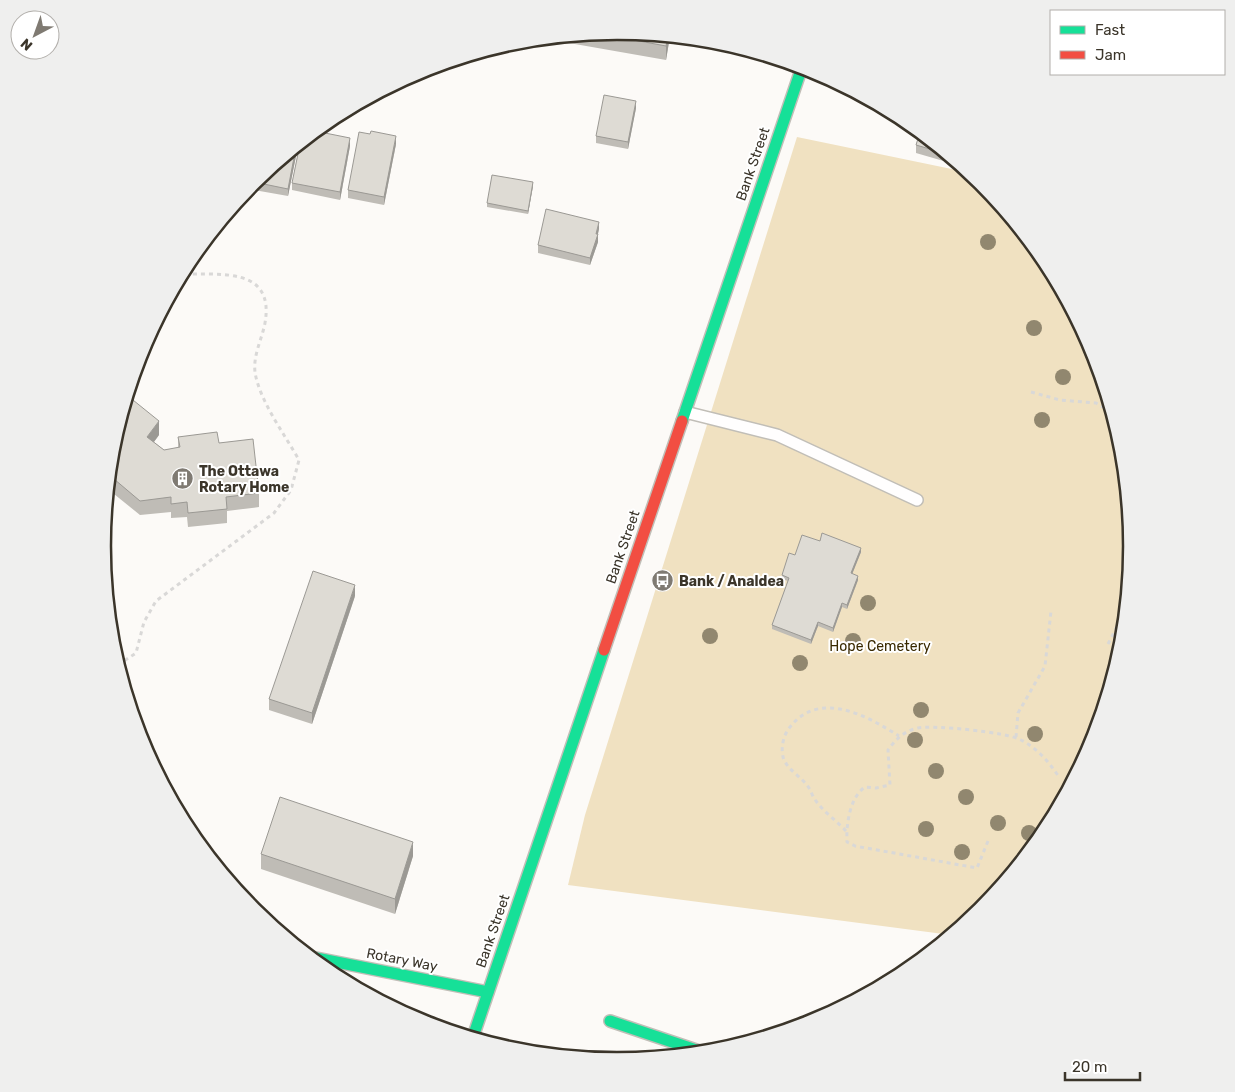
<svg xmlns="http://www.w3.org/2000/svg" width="1235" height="1092" font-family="Rubik,sans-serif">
<rect width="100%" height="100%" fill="#fcfaf7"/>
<polygon fill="#f0e1c1" points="797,137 971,173 982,182 1046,260 1093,349 1122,446 1132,546 1122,647 1093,743 1045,832 981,910 951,935 568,885 585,815"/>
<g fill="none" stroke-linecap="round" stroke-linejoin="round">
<defs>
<polyline id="lane" points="685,412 777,435 917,500"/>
<g id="fast">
<polyline points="682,421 802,67"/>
<polyline points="311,957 488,992"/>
<polyline points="610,1021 702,1052"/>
<polyline points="473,1037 604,650"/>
</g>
<polyline id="jam" points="604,650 682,421"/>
</defs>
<use href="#lane" stroke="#c1beb7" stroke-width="14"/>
<use href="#fast" stroke="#c1beb7" stroke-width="14"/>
<use href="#jam" stroke="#c1beb7" stroke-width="14"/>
<g stroke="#d9d8d7" stroke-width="3" stroke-dasharray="4 4" stroke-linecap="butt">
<polyline points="1031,392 1060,400 1096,403 1113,413"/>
<polyline points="1108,644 1126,609"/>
<path d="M118,665L136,653L144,622L156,601L274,513L291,490L299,460C285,435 259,400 255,372C253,355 262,339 265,323C275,266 219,275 182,274"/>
<polyline points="1016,737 1018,713 1045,666 1051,611"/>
<path d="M846,831C836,820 822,811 814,798C812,795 811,791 809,788C802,777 790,772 784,760C780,750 783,735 790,727C820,689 867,716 899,736"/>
<path d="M988,841L977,868L855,846L847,842C846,824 850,797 865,787L876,788L890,785L888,750C896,739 904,731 918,728C935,725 1007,732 1021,740C1037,748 1049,762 1059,777"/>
</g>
<use href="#lane" stroke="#fffefe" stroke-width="11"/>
<use href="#fast" stroke="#16e098" stroke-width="11"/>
<use href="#jam" stroke="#f24e42" stroke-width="11"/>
</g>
<g fill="#91876f">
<circle cx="988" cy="242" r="8"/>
<circle cx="1034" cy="328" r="8"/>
<circle cx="1063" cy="377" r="8"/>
<circle cx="1042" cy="420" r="8"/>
<circle cx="868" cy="603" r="8"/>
<circle cx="710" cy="636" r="8"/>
<circle cx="853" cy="641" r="8"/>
<circle cx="800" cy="663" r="8"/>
<circle cx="921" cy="710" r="8"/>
<circle cx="1035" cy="734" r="8"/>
<circle cx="915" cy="740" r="8"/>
<circle cx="936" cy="771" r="8"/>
<circle cx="966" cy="797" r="8"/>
<circle cx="998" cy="823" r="8"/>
<circle cx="926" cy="829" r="8"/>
<circle cx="1029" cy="833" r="8"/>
<circle cx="962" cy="852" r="8"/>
</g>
<g fill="#bfbcb6">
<polygon points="618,31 670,36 666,60 552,40 552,38"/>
<polygon points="636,108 628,149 596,143 596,136"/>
<polygon points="920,132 949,155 947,162 916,153 916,145"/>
<polygon points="396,144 384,205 348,198 348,190"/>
<polygon points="298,146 288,196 248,189 254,182"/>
<polygon points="350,146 340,200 292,190 292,183"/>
<polygon points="533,186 528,214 487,207 487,203"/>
<polygon points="599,229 598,234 598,242 590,265 538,253 538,245"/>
<polygon points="159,435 154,442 164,450 178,448 178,437 219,443 259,493 259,507 227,511 227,523 188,527 187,517 171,518 171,512 140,515 114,494 107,502 113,445"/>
<polygon points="861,552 852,574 858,580 847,609 842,607 833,632 818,626 811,644 772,629 772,625 788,581 782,579 782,575 795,555"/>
<polygon points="355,596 312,724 269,710 269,699"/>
<polygon points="261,854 413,856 395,914 261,869"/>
</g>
<g fill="#9b9994">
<polygon points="668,36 670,36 666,60 666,46"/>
<polygon points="636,101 636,108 628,149 628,142"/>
<polygon points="396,136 396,144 384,205 384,197"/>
<polygon points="350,138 350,146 340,200 340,192"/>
<polygon points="298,146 288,196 288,189 296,147"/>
<polygon points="947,154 949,155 947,162"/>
<polygon points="533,182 533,186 528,214 528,211"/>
<polygon points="599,222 599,229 596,241 596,234"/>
<polygon points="598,234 598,242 590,265 590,258"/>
<polygon points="159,421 159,435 147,451 147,437"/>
<polygon points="114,479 114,494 107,502 109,485"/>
<polygon points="861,548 861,552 851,577 851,573"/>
<polygon points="858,576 858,580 847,609 847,605"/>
<polygon points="355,585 355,596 312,724 312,713"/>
<polygon points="842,603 842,607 833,632 833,628"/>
<polygon points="818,622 818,626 811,644 811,640"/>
<polygon points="413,842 413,856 395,914 395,899"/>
</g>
<g fill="#dedbd4" stroke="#9b9994">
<polygon points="618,31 668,36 666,46 596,33"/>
<polygon points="604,95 636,101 628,142 596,136"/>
<polygon points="315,131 350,138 340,192 292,183 300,144"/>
<polygon points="371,131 396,136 384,197 348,190 359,132 370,134"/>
<polygon points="920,132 947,154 916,145"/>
<polygon points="296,147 288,189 254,182"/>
<polygon points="492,175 533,182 528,211 487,203"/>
<polygon points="546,209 599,222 596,234 598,234 590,258 538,245"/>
<polygon points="128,396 159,421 147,437 164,450 180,447 178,437 217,432 219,443 253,439 259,493 226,497 227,509 188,513 187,502 171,504 171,497 140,501 114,479 109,485 113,445"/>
<polygon points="822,533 861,548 851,573 858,576 847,605 842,603 833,628 818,622 811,640 772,625 789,578 782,575 789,553 795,555 802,535 820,541"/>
<polygon points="313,571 355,585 312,713 269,699"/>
<polygon points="1093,731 1097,731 1093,743 1089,750"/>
<polygon points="280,797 413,842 395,899 261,854"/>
</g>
<defs>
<symbol id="building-disc" viewBox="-11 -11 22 22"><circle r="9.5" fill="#7f7a72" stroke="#fff"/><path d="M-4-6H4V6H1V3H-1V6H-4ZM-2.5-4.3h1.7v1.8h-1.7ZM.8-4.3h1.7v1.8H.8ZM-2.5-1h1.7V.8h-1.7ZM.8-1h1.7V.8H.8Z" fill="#fff"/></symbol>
<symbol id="bus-disc" viewBox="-11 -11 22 22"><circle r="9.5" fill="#7f7a72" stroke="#fff"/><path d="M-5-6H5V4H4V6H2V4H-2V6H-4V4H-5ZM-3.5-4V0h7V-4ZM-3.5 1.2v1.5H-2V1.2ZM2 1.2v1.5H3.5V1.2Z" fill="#fff"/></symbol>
</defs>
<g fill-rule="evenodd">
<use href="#building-disc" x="170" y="466" width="25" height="25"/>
<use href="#bus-disc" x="650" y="568" width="25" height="25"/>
</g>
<g text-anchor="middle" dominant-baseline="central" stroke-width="4" stroke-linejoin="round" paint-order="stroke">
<g font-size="14" fill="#3b352a" stroke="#fff">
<text transform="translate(753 164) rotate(-71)">Bank Street</text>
<text transform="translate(623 547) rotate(-71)">Bank Street</text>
<text transform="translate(493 931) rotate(-71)">Bank Street</text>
<text transform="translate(402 960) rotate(11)">Rotary Way</text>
</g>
<g font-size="14" font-weight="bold" fill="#3b352a" stroke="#fff" text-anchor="start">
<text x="199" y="471">The Ottawa<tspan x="199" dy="16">Rotary Home</tspan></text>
<text x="679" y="581">Bank / Analdea</text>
</g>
<g font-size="14" fill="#392900" stroke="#fff">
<text x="880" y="646">Hope Cemetery</text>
</g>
</g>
<path d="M0 0H1235V1092H0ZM111 546a506 506 0 1 1 1012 0a506 506 0 1 1-1012 0Z" fill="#efefee" fill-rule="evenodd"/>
<path fill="none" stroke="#3b352a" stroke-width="2.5" d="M111 546a506 506 0 1 1 1012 0a506 506 0 1 1-1012 0Z"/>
<rect x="1050" y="10" width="175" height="65" fill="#ffffff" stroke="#b1aeaa"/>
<rect x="1060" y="26" width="25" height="8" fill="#16e098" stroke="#b1aeaa"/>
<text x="1095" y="35" font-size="15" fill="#3b352a">Fast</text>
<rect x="1060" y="51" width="25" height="8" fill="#f24e42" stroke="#b1aeaa"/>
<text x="1095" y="60" font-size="15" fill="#3b352a">Jam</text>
<g transform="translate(35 35) rotate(221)"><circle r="24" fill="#ffffff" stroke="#b1aeaa"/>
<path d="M0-4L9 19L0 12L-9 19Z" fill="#7f7a72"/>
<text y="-8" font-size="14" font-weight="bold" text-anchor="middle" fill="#3b352a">N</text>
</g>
<path d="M1065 1072v8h75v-8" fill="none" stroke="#3b352a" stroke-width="2.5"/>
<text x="1072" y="1072" font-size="15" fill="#3b352a" stroke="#ffffff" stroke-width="4" paint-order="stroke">20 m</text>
</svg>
